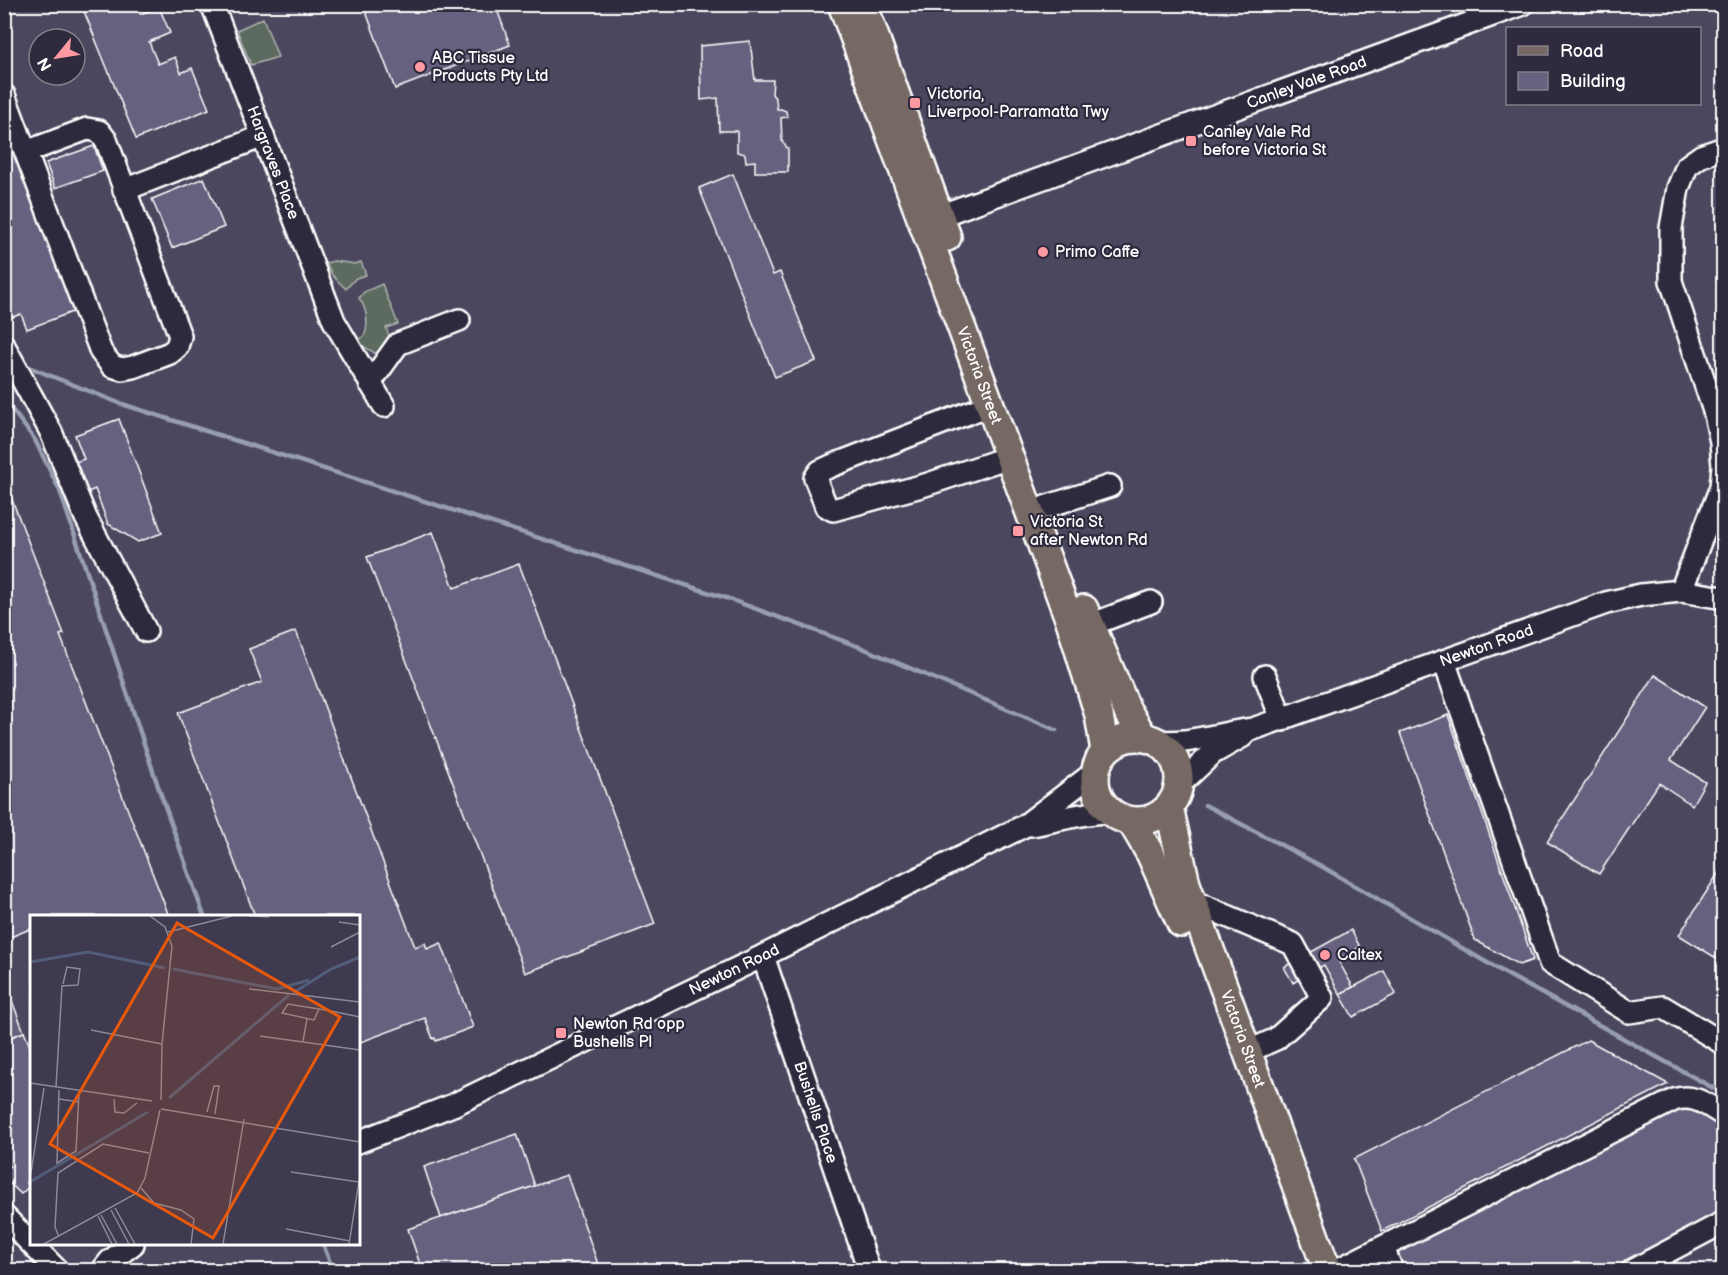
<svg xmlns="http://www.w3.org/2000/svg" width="1728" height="1275" font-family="'Balsamiq Sans',sans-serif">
<rect width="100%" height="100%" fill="#403a51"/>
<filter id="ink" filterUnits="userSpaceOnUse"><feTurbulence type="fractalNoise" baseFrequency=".0167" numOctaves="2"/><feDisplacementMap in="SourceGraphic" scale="12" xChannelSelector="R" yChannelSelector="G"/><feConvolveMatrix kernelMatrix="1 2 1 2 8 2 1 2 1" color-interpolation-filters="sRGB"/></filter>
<g filter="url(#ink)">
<path fill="#4c465f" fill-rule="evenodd" d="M5,5H1723V1270H5ZM1508,28H1700V104H1508ZM39,39H75V75H39ZM32,916H358V1244H32Z"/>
<g fill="#5d6a5f" stroke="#aeb4af" stroke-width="1.5">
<polygon points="263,18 278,57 251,65 237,30"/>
<polygon points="334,261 355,264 361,262 366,275 356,278 346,289 333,276 326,263"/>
<path d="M382,284L398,324L386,328L391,341L378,355L361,345L358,341C361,338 364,337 365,334C369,323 366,307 359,298L364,292Z"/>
</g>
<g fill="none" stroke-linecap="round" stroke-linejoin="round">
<g stroke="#979eaf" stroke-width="4.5">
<polyline points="21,364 119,403 729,599 860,647 1056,730"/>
<polyline points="4,399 35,440 60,491 159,789 204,916"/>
<polyline points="1205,805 1321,866 1510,976 1724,1094"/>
<polyline points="323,1244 333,1270"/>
</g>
</g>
<g fill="#68617f" stroke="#fff" stroke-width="1.5">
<polygon points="81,4 136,4 140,14 159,7 170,33 149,42 158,64 175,57 181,73 192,68 209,109 136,139"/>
<polygon points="363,4 495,4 510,45 395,89"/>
<polygon points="750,41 755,80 773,80 772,94 776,99 777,109 781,109 786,111 787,117 781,118 782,141 788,149 788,172 755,172 755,161 746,162 745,154 737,152 737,131 719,131 718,98 701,100 700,46"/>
<polygon points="4,118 80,309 27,329 21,314 10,318 4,304 4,289 11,287 4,272"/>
<polygon points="94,146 103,171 55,188 46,163"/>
<polygon points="733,174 773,275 780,272 816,361 775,377 699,188"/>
<polygon points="204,178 224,227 172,248 152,199"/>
<polygon points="119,419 162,533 138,542 108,524 95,489 83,494 72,463 84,459 75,435"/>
<polygon points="4,479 64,634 60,635 169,916 32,916 32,934 30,929 8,938 4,929"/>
<polygon points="433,532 454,588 519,564 655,924 525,973 367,557"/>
<polygon points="296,631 415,947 425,943 427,949 441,943 473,1027 436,1041 435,1038 433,1039 425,1018 358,1043 358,916 255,916 178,713 262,682 249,649"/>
<polygon points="1655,675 1705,707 1671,760 1705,782 1692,805 1659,783 1599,874 1547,842"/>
<polygon points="1448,715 1533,960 1519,965 1475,940 1400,733"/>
<polygon points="1724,864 1724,963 1679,935"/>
<polygon points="1351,930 1360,947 1338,960 1353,987 1340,994 1324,965 1293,983 1284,967"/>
<polygon points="1384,971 1396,994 1353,1017 1340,994"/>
<polygon points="4,980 24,1032 4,1040"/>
<polygon points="24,1032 32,1051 32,1179 27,1183 30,1186 21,1194 4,1178 4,1171 10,1166 4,1152 4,1040"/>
<polygon points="1588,1040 1668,1084 1382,1231 1354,1159"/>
<polygon points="1686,1105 1724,1126 1724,1213 1614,1270 1401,1270 1394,1254"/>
<polygon points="517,1134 535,1186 441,1218 424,1167"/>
<polygon points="567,1175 600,1270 422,1270 408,1229"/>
</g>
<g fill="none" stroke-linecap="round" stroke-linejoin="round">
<defs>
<g id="minor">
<path id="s1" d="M212,4L334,321L384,406"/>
<polyline points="4,95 101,352 112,366 122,369 133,367 170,353 177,347 180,336 106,140 99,131 87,129 26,152"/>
<polyline points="124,190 263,136"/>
<path id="s2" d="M925,221L1523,4"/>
<polyline points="4,346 51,432 86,518 146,631"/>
<polyline points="370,383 398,344 459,320"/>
<polyline points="989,405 831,466 820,471 815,478 826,506 833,510 925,485 1009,457"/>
<polyline points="1045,507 1110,486"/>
<polyline points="1681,591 1721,487 1723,466 1721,442 1715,414 1671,281 1671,228 1678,188 1687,166 1701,156 1724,148"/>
<polyline points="1090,625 1151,602"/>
<polyline points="1444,661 1550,963 1629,1012 1663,1007 1724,1044"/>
<polyline points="1265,676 1282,720"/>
<path id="s3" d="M1154,741C1188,745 1220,733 1253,729L1606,603L1641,595L1681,591L1724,598"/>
<polyline points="1179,785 1213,753 1243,736"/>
<path d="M1031,825C1058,821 1082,812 1110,812"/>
<polyline points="1192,901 1293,944 1322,998 1276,1039 1247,1052"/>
<path id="s4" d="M763,956L869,1270"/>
<path id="s5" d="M358,1142L453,1105L763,956L1024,826L1096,771"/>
<polyline points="4,1216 57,1270"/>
<polyline points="1383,1248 1392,1270"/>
<polyline points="103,1270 110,1261 133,1244"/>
<path d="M1337,1270L1674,1100C1693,1093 1707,1105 1724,1115"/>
<polyline points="1633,1270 1724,1222"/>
</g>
<g id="major">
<path id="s6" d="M842,4L1071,624L1099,715L1105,751"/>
<polyline points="863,4 947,237"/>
<polyline points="1084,609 1127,710 1144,738"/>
<circle cx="1137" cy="779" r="42"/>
<path id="s7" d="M1169,807L1186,884L1327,1270"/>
<polyline points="1131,821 1151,855 1181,923"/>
</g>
</defs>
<use href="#minor" stroke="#fff" stroke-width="26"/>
<use href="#major" stroke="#fff" stroke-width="32"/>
<use href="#minor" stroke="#2f2a3d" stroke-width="21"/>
<use href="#major" stroke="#766964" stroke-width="27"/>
</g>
</g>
<g fill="#ff9aa2" stroke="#2f2a3d" stroke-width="2">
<circle cx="420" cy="67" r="6"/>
<rect x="909" y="97" width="12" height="12" rx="3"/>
<rect x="1185" y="135" width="12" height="12" rx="3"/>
<circle cx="1043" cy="252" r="6"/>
<rect x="1012" y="525" width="12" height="12" rx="3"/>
<circle cx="1325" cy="955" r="6"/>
<rect x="555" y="1027" width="12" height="12" rx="3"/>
</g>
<g text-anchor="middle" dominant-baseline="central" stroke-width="4.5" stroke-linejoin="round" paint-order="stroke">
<g font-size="16" fill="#fff" stroke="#2f2a3d" text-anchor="start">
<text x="432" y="58">ABC Tissue<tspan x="432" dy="18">Products Pty Ltd</tspan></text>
<text x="927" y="94">Victoria,<tspan x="927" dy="18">Liverpool-Parramatta Twy</tspan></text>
<text x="1203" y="132">Canley Vale Rd<tspan x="1203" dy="18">before Victoria St</tspan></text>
<text x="1055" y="252">Primo Caffe</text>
<text x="1030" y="522">Victoria St<tspan x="1030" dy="18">after Newton Rd</tspan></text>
<text x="1337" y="955">Caltex</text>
<text x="573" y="1024">Newton Rd opp<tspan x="573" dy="18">Bushells Pl</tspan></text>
</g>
<g font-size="16" fill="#fff" stroke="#2f2a3d">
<text stroke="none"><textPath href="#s2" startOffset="406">Canley Vale Road</textPath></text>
<text stroke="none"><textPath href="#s1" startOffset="170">Hargraves Place</textPath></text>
<text stroke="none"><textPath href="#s6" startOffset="396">Victoria Street</textPath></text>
<text stroke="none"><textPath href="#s3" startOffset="348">Newton Road</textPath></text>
<text stroke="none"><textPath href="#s5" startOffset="414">Newton Road</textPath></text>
<text stroke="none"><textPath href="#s7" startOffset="244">Victoria Street</textPath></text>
<text stroke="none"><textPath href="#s4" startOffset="165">Bushells Place</textPath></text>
</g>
</g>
<g transform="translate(30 915)">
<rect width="330" height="330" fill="#403a51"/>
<path fill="none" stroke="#515d79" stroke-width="3" d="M0,47L58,37L135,53M143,54L247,74L279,65M263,78L301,54L330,42M139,183L259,80M0,267L118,197"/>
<path fill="none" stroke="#8c8997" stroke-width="1.5" d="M120,1L135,12L142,31L132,129L131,185M219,1L239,2M309,7L330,10M138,17L202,1M301,32L330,17M219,74L330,87M289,94L284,105L252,98L258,89L289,94L301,96L330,102M61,115L132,129M230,121L330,135M273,126L277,104M0,168L122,186M26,172L32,71L48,70L50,54L37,52L33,69M29,175L27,248L46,236L49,178M29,184L49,187M84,184L85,197L94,198L107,188M131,194L330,227M177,197L184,171H189L185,199M261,257L329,267M1,258L14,173M111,273L124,288L151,295L164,304L161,329M85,293L105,329M81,295L99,329M71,300L87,329M68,301L82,329M256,314L320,326M29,322L25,312L28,258L73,229L119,238M14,329L107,278L115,263L130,195M193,329L214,204M319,329L330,260"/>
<path fill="#e8590c" fill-opacity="0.15" stroke="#e8590c" stroke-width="3" d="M147,8L310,102L183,323L20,229Z"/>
<rect width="330" height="330" fill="none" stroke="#fff" stroke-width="3"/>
</g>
<rect width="1728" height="1275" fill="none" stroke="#2f2a3d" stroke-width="24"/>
<rect x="12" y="12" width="1704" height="1251" fill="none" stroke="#fff" stroke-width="2" filter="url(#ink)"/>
<rect x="1506" y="27" width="195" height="78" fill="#2f2a3d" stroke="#827f8b" stroke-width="1.5"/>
<rect x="1518" y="46" width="30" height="9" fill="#766964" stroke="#827f8b" stroke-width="1.5"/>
<text x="1560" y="57" font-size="18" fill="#ffffff">Road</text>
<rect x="1518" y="72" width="30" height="18" fill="#68617f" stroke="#827f8b" stroke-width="1.5"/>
<text x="1560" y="87" font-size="18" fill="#ffffff">Building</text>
<g transform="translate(57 57) rotate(240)"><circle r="28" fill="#2f2a3d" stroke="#827f8b" stroke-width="1.5"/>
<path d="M0-4.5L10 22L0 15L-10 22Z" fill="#ff9aa2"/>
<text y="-9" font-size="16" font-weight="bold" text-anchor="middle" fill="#ffffff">N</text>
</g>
</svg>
